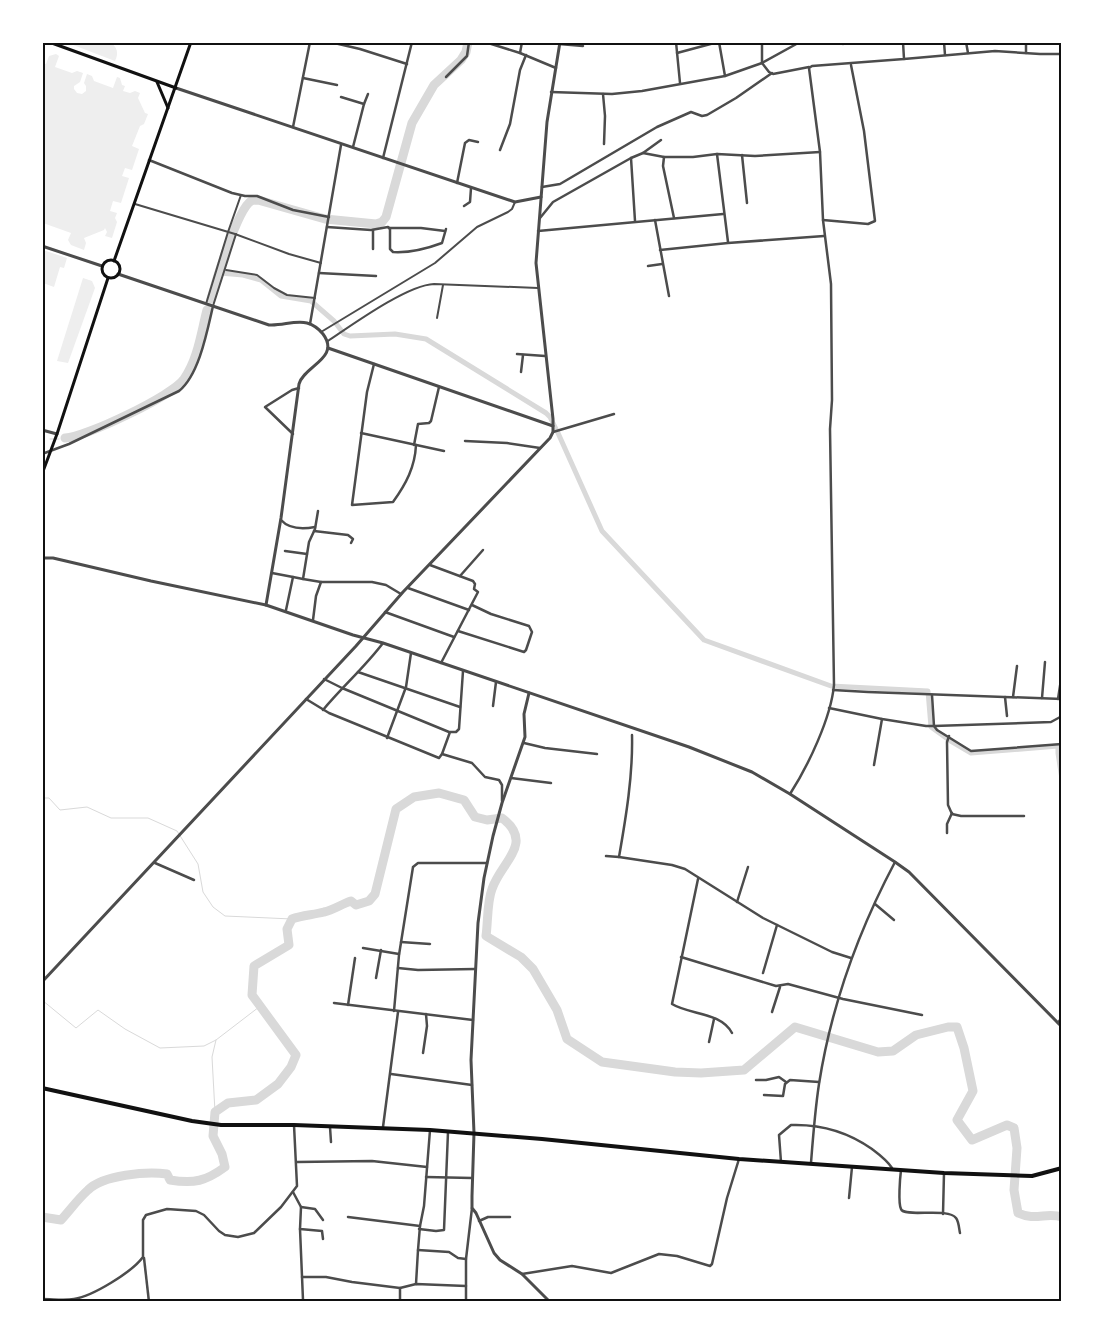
<svg xmlns="http://www.w3.org/2000/svg" width="1104" height="1344" font-family="Literata,serif">
<rect width="100%" height="100%" fill="#fff"/>
<g fill="#eee">
<path d="M68,43H111C117,47 119,53 115,61Z"/>
<polygon points="56,54 59,56 55,67 72,73 77,71 83,73 80,82 74,86 74,89 77,93 82,94 86,91 86,86 84,83 87,74 92,76 94,81 113,88 117,77 120,78 122,85 125,86 123,91 130,93 135,91 140,93 138,98 145,113 148,114 144,124 140,126 132,146 139,149 132,170 125,168 122,176 129,178 121,203 113,201 110,211 117,213 115,218 117,222 112,238 105,236 107,232 105,228 104,230 84,238 86,243 84,250 71,245 68,240 71,233 43,223 43,63 46,64 49,56"/>
<polygon points="43,250 67,258 64,268 60,267 54,287 43,283"/>
<polygon points="83,278 92,281 95,288 68,363 57,361"/>
</g>
<g fill="none" stroke-linecap="round" stroke-linejoin="round">
<g stroke="#d9d9d9" stroke-width="1">
<polyline points="50,439 59,439"/>
<polyline points="42,798 49,798 60,810 87,807 111,818 148,818 177,831 198,864 203,892 213,907 225,916 292,919"/>
<polyline points="42,1000 76,1028 98,1010 125,1029 160,1048 204,1046 216,1040 259,1007"/>
<polyline points="215,1112 212,1057 216,1040"/>
</g>
<polyline stroke="#d9d9d9" stroke-width="5" points="220,273 243,275 261,280 281,296 311,301 334,321 344,334 350,336 395,334 426,339 546,413 550,417 558,433 602,531 704,640 831,686 928,691 931,727 949,740 971,753 1058,746 1058,753 1062,779"/>
<g stroke="#d9d9d9" stroke-width="9">
<path d="M211,299C216,281 237,210 251,201C253,200 255,200 258,200L325,219L376,224L382,222L386,217L412,123L434,85L461,60L466,52L468,42"/>
<path d="M65,438C84,438 174,395 184,379C198,359 201,333 207,310"/>
<path d="M42,1217L61,1220C70,1210 78,1199 88,1190C103,1175 147,1171 167,1174L170,1180C194,1184 206,1181 225,1167L222,1154L213,1136L215,1112L228,1103L256,1100L278,1084L291,1067L296,1055L252,995L254,966L289,945L287,929L292,919C302,915 313,915 324,912C333,910 342,904 351,901L356,905L369,901L375,894L396,809L414,797L439,793L464,800L475,817L487,820L502,818C535,843 501,862 492,889C487,902 488,922 486,936L521,957L533,969L557,1010L567,1039L602,1062L675,1072L701,1073L744,1070L795,1027L878,1052L893,1051L916,1035L948,1027H957L964,1048L973,1091L957,1120L972,1140L1007,1125L1014,1128L1017,1148L1014,1190L1018,1213C1035,1221 1047,1212 1062,1217"/>
</g>
<g stroke="#4c4c4c" stroke-width="2">
<polyline points="135,204 235,234 289,254 321,263"/>
<polyline points="226,270 257,275 274,288 287,295 315,298"/>
<polyline points="206,304 228,232 241,195"/>
<polyline points="213,306 236,234"/>
<polyline points="437,318 443,285"/>
<polyline points="321,332 435,263 477,227 508,212 512,209 515,202"/>
<path d="M328,341C352,325 407,285 434,284L538,288"/>
</g>
<g stroke="#4c4c4c" stroke-width="2.5">
<polyline points="330,42 360,49 407,64"/>
<polyline points="485,42 520,53 556,68"/>
<polyline points="676,42 680,83"/>
<polyline points="719,42 725,76"/>
<polyline points="762,42 762,63"/>
<polyline points="944,42 945,55"/>
<polyline points="966,42 968,53"/>
<polyline points="1026,42 1026,53"/>
<polyline points="559,44 583,46"/>
<polyline points="843,44 847,42"/>
<polyline points="520,53 522,42"/>
<polyline points="677,53 718,42"/>
<polyline points="904,59 995,51 1040,54 1062,54"/>
<polyline points="762,63 769,72 773,74 809,67"/>
<polyline points="446,77 467,56 469,42"/>
<polyline points="303,78 337,85"/>
<polyline points="551,92 612,94 642,91 725,76 762,63 800,42"/>
<polyline points="603,94 605,116 604,144"/>
<polyline points="341,97 364,104 353,147"/>
<polyline points="364,104 368,94"/>
<polyline points="293,127 310,42"/>
<polyline points="500,150 510,124 520,70 526,55"/>
<polyline points="643,153 664,157 693,157 717,154 755,156 820,152"/>
<polyline points="717,154 728,242"/>
<polyline points="742,155 747,203"/>
<polyline points="664,157 663,166 674,218"/>
<polyline points="383,158 412,42"/>
<polyline points="631,158 635,221"/>
<polyline points="149,160 232,193 245,196 257,196 293,210 329,217"/>
<polyline points="457,183 465,143 469,140 478,142"/>
<polyline points="542,187 560,184 657,127 691,112 702,116 707,115 736,98 772,73"/>
<polyline points="464,206 470,202 471,188"/>
<polyline points="540,218 553,202 631,158 643,153 661,140"/>
<polyline points="655,220 669,296"/>
<polyline points="823,220 868,224 875,221 864,131 851,65"/>
<path d="M327,227L371,230L388,227L390,229V249L393,252C410,253 426,249 442,243L446,229"/>
<polyline points="389,228 421,228 445,231"/>
<polyline points="373,230 373,249"/>
<polyline points="538,231 723,214"/>
<polyline points="660,250 728,243 824,236"/>
<polyline points="648,266 662,264"/>
<polyline points="319,273 376,276"/>
<polyline points="310,324 341,145"/>
<polyline points="517,354 545,356"/>
<path d="M374,364L367,392L352,505L393,502C406,484 415,467 416,445"/>
<polyline points="521,372 523,355"/>
<polyline points="553,432 614,414"/>
<polyline points="361,433 444,451"/>
<polyline points="293,434 265,407 292,390 299,388"/>
<polyline points="465,441 507,443 540,448"/>
<polyline points="414,445 418,424 429,423 431,421 439,387"/>
<path d="M42,454L69,444L179,391C199,375 207,332 213,306"/>
<path d="M281,520C289,529 304,529 315,527"/>
<polyline points="314,531 348,535 353,539 351,543"/>
<polyline points="285,551 307,554"/>
<polyline points="430,565 473,581 475,584 474,589 478,592 441,663"/>
<polyline points="272,573 293,577"/>
<polyline points="460,576 483,550"/>
<polyline points="321,582 372,582 386,585 401,594"/>
<polyline points="408,588 469,610"/>
<polyline points="286,610 293,577 303,579"/>
<polyline points="385,612 454,637"/>
<polyline points="313,620 316,596 321,582 303,579 309,542 315,529 318,511"/>
<polyline points="458,631 524,652 526,650 532,632 529,626 491,614 472,605"/>
<polyline points="358,672 460,707"/>
<polyline points="324,679 342,688 449,732"/>
<polyline points="833,690 868,692 1062,699"/>
<polyline points="932,695 934,726 1051,722 1062,716"/>
<polyline points="1005,697 1007,716"/>
<polyline points="1013,697 1017,666"/>
<polyline points="1042,698 1045,662"/>
<polyline points="306,699 329,713 439,758 442,754 450,732 456,732 459,729 463,671"/>
<polyline points="1058,699 1062,673"/>
<polyline points="493,706 496,682"/>
<polyline points="829,708 882,719 926,726 934,726 937,730 971,751 1062,744"/>
<path d="M323,710C342,687 365,667 383,643"/>
<path d="M632,735C633,775 626,817 619,857L672,865L685,869L763,918L832,952L851,958"/>
<polyline points="949,736 947,742 948,805 952,814 961,816 1024,816"/>
<polyline points="387,738 406,687 411,653"/>
<polyline points="524,743 545,748 597,754"/>
<polyline points="442,754 472,763 485,777 499,780 502,785 502,801"/>
<polyline points="874,765 882,719"/>
<polyline points="511,778 551,783"/>
<path d="M790,794C808,766 831,718 834,685L830,429L832,400L831,284L823,220L820,152L809,68L812,66L904,59L903,42"/>
<polyline points="947,833 947,824 952,813"/>
<polyline points="606,856 619,857"/>
<polyline points="155,863 194,880"/>
<path d="M698,879L672,1004C690,1015 721,1012 732,1033"/>
<polyline points="737,902 748,867"/>
<polyline points="875,904 894,920"/>
<polyline points="401,942 430,944"/>
<polyline points="363,948 399,954"/>
<polyline points="681,957 776,986 788,984 843,999 922,1015"/>
<polyline points="398,968 418,970 475,969"/>
<polyline points="763,973 777,925"/>
<polyline points="376,978 381,950"/>
<polyline points="334,1003 473,1020"/>
<polyline points="348,1005 355,958"/>
<polyline points="394,1011 399,955 413,867 418,863 487,863"/>
<polyline points="772,1012 780,987"/>
<polyline points="1058,1023 1062,1017"/>
<polyline points="709,1042 714,1019"/>
<polyline points="423,1053 427,1026 426,1014"/>
<polyline points="391,1074 472,1085"/>
<polyline points="756,1080 766,1080 779,1077 786,1082"/>
<polyline points="764,1095 783,1096 785,1084 790,1080 819,1082"/>
<polyline points="330,1127 331,1142"/>
<polyline points="383,1127 398,1012"/>
<polyline points="297,1162 372,1161 427,1167"/>
<path d="M781,1162L779,1135L791,1125C821,1124 848,1132 872,1149C880,1155 887,1160 892,1168"/>
<path d="M811,1163C813,1137 815,1110 819,1084C831,1007 859,930 895,862"/>
<path d="M901,1170C900,1178 898,1203 901,1209C904,1218 948,1207 956,1218C959,1222 959,1229 960,1233"/>
<polyline points="426,1177 472,1178"/>
<polyline points="293,1192 301,1207 300,1229 322,1231 323,1239"/>
<polyline points="849,1198 852,1167"/>
<polyline points="301,1207 315,1209 323,1220"/>
<polyline points="943,1214 944,1173"/>
<polyline points="348,1217 420,1226"/>
<polyline points="479,1221 488,1217 510,1217"/>
<polyline points="300,1229 303,1300 302,1302"/>
<polyline points="419,1229 436,1231 444,1230 448,1132"/>
<polyline points="418,1250 449,1252 458,1258 466,1259"/>
<polyline points="144,1258 149,1302"/>
<polyline points="522,1274 572,1266 611,1273 659,1254 677,1256 710,1266 712,1264 727,1198 739,1159"/>
<polyline points="302,1277 326,1277 352,1282 400,1288 416,1284 466,1286"/>
<polyline points="416,1284 418,1250 420,1226 424,1206 430,1130"/>
<path d="M42,1299C53,1299 64,1301 74,1299C93,1296 132,1272 143,1257V1220L146,1215L167,1209L196,1211L204,1215L219,1231L225,1235L238,1237L254,1233L281,1207L297,1186L294,1125"/>
<polyline points="400,1302 400,1288"/>
<polyline points="466,1302 466,1259 472,1208"/>
</g>
<g stroke="#4c4c4c" stroke-width="3">
<polyline points="176,88 515,202 541,197"/>
<polyline points="42,246 102,266"/>
<path d="M118,274L269,325C282,326 295,320 307,323C314,325 319,329 323,334C341,358 304,366 299,384L281,518L266,605"/>
<polyline points="328,348 553,426"/>
<polyline points="42,430 57,434"/>
<polyline points="42,558 53,558 151,581 266,605 353,635 383,643 689,747 752,772 790,794 895,862 909,872 1062,1027"/>
<polyline points="529,693 524,714 525,737 502,803 493,836 484,878 478,923 471,1060 474,1133 472,1196 472,1208 476,1213 494,1253 500,1260 522,1274 550,1302"/>
<polyline points="42,982 356,646 403,592 550,438 553,432 553,419 536,263 547,122 560,42"/>
</g>
<g stroke="#111" stroke-width="3">
<polyline points="49,42 176,88"/>
<polyline points="157,82 168,108"/>
<circle cx="111" cy="269" r="9"/>
<polyline points="114,261 191,42"/>
<polyline points="42,474 57,434 108,278"/>
</g>
<polyline stroke="#111" stroke-width="4" points="42,1088 192,1121 221,1125 294,1125 430,1130 542,1139 739,1159 944,1173 1032,1176 1062,1168"/>
</g>
<rect width="1104" height="1344" fill="none" stroke="#ffffff" stroke-width="88"/>
<rect x="44" y="44" width="1016" height="1256" fill="none" stroke="#111" stroke-width="2"/>
</svg>
